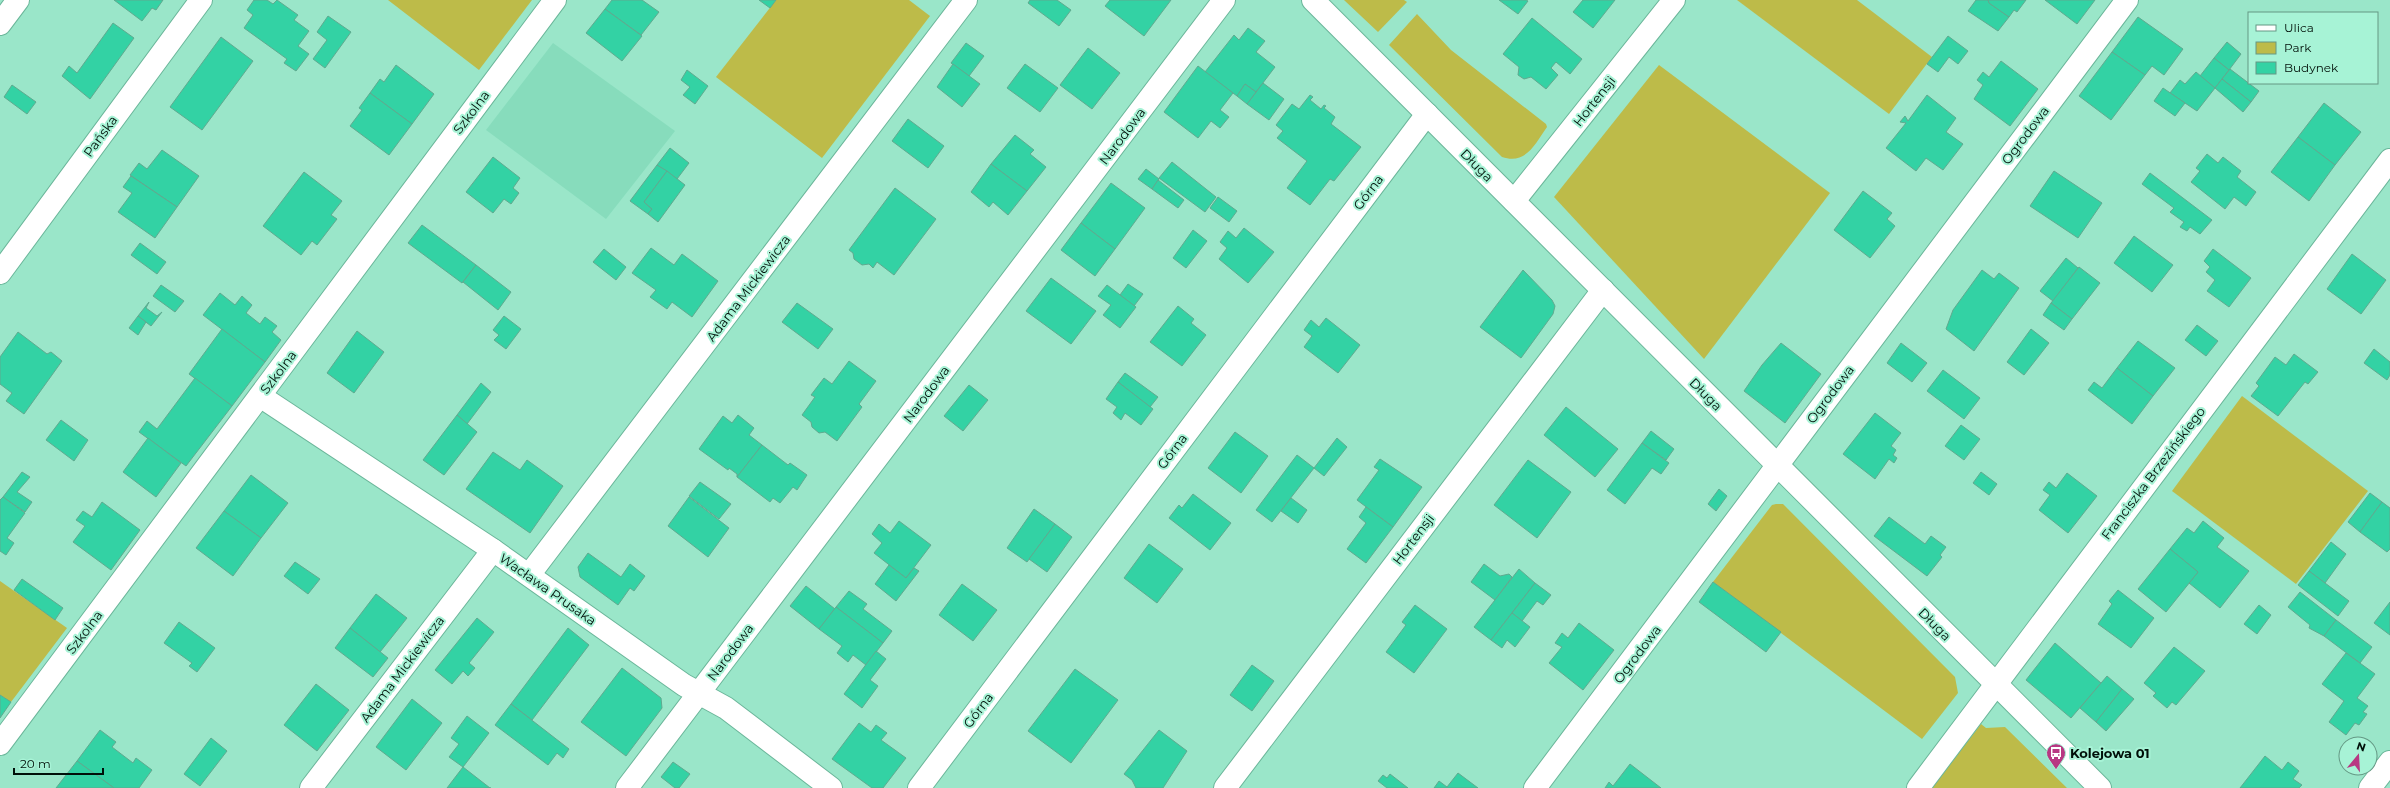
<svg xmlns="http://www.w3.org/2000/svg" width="2390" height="788" font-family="Montserrat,sans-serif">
<rect width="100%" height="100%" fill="#9ae6c9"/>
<polygon fill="#87dcbc" points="553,43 675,131 606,219 486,130"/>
<g fill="#bdbb49">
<polygon points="388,0 532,0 479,70"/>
<polygon points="776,0 909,0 930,16 822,158 716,77"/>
<polygon points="1344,0 1404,0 1407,2 1378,32"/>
<polygon points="1737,0 1857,0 1932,57 1889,114"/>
<path d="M1417,14L1451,50L1546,124L1547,127C1535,144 1526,165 1502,157L1389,45Z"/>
<polygon points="1659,65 1830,193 1704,359 1554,197"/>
<polygon points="2242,396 2368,491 2296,584 2172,491"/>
<polygon points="1776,504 1783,504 1955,677 1958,693 1922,739 1713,582 1772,505"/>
<polygon points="0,581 67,628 11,702 0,695"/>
<polygon points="1981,724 1986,728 2005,727 2067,788 1932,788"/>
</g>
<g fill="#33d2a4" stroke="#5faa8f">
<polygon points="114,0 163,0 156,10 152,8 142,21"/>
<polygon points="254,0 267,0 273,4 277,0 298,15 294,20 309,31 298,46 309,54 296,71 284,63 287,59 244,28 253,15 247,10"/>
<polygon points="612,0 642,0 659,12 641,35 605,9"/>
<polygon points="759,0 776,0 770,8"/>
<polygon points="1030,0 1057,0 1071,10 1059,26 1028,3"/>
<polygon points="1110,0 1171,0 1144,36 1105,6"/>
<polygon points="1499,0 1526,0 1528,1 1518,14"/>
<polygon points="1583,0 1615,0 1593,28 1573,12"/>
<polygon points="1976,0 1988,0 1989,3 2009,17 1998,31 1968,11"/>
<polygon points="1988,0 2026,0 2017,12 2014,10 2009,17 1989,3"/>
<polygon points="2045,0 2095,0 2077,24"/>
<polygon points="605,9 642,36 622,61 586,33"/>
<polygon points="328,16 351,32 325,68 313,59 327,40 317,32"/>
<polygon points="2138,17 2183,49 2164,75 2152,66 2145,75 2112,52"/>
<polygon points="1532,18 1582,59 1570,74 1556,62 1551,68 1558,75 1546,89 1531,77 1524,79 1518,75 1519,67 1503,54"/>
<polygon points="113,23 134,38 90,99 62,76 69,66 77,73"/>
<polygon points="1248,28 1265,41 1256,52 1275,67 1256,92 1245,84 1237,96 1205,72 1234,35 1239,40"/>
<polygon points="1948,36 1968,51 1958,64 1949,57 1938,72 1927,64"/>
<polygon points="221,37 253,61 202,130 170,107"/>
<polygon points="2227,42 2241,54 2229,70 2214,58"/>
<polygon points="966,43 984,56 969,76 951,63"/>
<polygon points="1088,48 1120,73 1092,109 1060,85"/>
<polygon points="2112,52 2145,75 2111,120 2079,96"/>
<polygon points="2214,58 2229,70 2215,88 2200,76"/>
<polygon points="2001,61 2038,89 2010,126 1974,99 1983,85 1977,80 1983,72 1989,77"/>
<polygon points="953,64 980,84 962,107 937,87"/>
<polygon points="1025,64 1058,88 1040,112 1007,88"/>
<polygon points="396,65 434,94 412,124 370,93 380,79 384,82"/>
<polygon points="1198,66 1233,93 1220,110 1229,117 1220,128 1211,121 1198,138 1164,112"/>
<polygon points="2230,69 2259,91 2251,102 2222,79"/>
<polygon points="687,70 708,86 695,104 683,95 690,87 681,80"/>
<polygon points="2196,72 2215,88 2197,111 2170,93 2180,80 2185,84"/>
<polygon points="2222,79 2251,102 2243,112 2215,88"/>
<polygon points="1263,83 1284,99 1269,120 1247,104"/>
<polygon points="1245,84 1256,92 1247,104 1237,96"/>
<polygon points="12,85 36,102 27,114 4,97"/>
<polygon points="2163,88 2185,103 2175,116 2154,101"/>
<polygon points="370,93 412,124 389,155 350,126 362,110 359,108"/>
<polygon points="1310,95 1313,97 1310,100 1321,109 1324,105 1326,106 1324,108 1335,117 1331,124 1361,147 1334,181 1330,179 1310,205 1287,188 1307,161 1277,138 1283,131 1276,125 1292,104 1299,109"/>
<polygon points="1927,95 1956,118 1946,132 1963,144 1943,170 1926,158 1916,171 1886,148 1906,123 1900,122 1905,116 1908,121"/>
<polygon points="2324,103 2361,132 2335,165 2298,137"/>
<polygon points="908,119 944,146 928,168 892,141"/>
<polygon points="1015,135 1034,150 1030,154 1046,167 1027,191 991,164"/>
<polygon points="2298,137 2335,165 2309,201 2271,172"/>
<polygon points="670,148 689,163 677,179 657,165"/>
<polygon points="162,150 199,176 177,207 130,175 139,163 147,169"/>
<polygon points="2207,154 2218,163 2223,157 2241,171 2237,177 2256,192 2246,206 2234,197 2225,209 2191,182 2200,171 2196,168"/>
<polygon points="493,157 520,178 513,188 519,193 511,204 504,199 493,213 466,192"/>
<polygon points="1172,162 1216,197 1205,212 1159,178"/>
<polygon points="991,164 1027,191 1008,215 993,202 989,207 971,192"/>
<polygon points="657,165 667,171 644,202 652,209 648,214 630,201"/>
<polygon points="1146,169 1159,179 1152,189 1138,179"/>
<polygon points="667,171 685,185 658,222 648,214 652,209 644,202"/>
<polygon points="2054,171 2102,203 2078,238 2030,206"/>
<polygon points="304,172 342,201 331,215 337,219 317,245 312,241 301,255 263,226"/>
<polygon points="2150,173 2212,220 2200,234 2190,227 2187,231 2180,227 2184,222 2170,212 2174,208 2142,184"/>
<polygon points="131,176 177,207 155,238 118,212 132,193 123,187"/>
<polygon points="1158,180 1184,200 1178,208 1152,189"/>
<polygon points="1111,183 1145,208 1115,249 1081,223"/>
<polygon points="895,188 936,219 894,275 877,262 873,268 869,264 862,265 854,259 853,253 849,250"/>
<polygon points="1863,191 1892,213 1887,219 1895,226 1870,258 1834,230"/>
<polygon points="1218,197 1237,211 1229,222 1210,208"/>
<polygon points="1081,223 1115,249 1095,276 1061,250"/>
<polygon points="422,225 476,265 462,283 408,243"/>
<polygon points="1244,228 1274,252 1248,283 1219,259 1227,248 1220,242 1228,231 1236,238"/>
<polygon points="1193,230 1207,241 1186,268 1173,258"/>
<polygon points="2134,236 2173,265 2152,292 2114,263"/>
<polygon points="140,243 166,262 157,274 131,255"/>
<polygon points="651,248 674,265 682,254 718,281 692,317 672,302 667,309 650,297 656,290 632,273"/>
<polygon points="604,249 626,267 616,280 593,262"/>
<polygon points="2213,249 2251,278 2229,307 2207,291 2215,280 2206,272 2210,267 2204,261"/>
<polygon points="2352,254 2386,280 2361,314 2327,289"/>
<polygon points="2066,258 2078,268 2053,301 2040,291"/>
<polygon points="476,265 511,292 498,310 463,282"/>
<polygon points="2079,267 2100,283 2072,319 2051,303"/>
<polygon points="1523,270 1552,300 1555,306 1553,314 1521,358 1480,327"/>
<polygon points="1982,270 1994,279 1999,273 2019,288 1974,351 1946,329 1953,310"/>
<polygon points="1051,278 1096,311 1071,344 1026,311"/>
<polygon points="1128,284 1143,294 1134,306 1120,295"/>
<polygon points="161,285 184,301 175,312 153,296"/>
<polygon points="1107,285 1136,307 1120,328 1103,315 1111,305 1098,296"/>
<polygon points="220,293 235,305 242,296 252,305 246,313 260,324 265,317 277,326 272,332 281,340 265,362 203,315"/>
<polygon points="149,302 146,308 157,316 162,312 151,326 138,316"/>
<polygon points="797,303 833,329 818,349 782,322"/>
<polygon points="2051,303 2072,319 2064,330 2043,315"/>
<polygon points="1178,306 1194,319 1191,323 1206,335 1182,366 1150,342"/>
<polygon points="138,316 146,322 138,335 129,328"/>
<polygon points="504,316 521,329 506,349 494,340 499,335 493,330"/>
<polygon points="1326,318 1360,345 1338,373 1304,347 1312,336 1304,330 1311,320 1319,327"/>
<polygon points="2197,325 2218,341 2206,356 2185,340"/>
<polygon points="222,329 265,362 232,406 189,374"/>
<polygon points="2031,329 2049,343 2024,375 2007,362"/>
<polygon points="357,331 384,352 354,393 327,373"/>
<polygon points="18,332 47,354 51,352 62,361 24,414 6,401 12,393 0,384 0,357"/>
<polygon points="2138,341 2175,368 2153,396 2117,368"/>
<polygon points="1781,343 1821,374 1785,423 1744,391 1762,365"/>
<polygon points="1901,343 1927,363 1912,382 1887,363"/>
<polygon points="2374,349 2390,362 2390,375 2387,380 2364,363"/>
<polygon points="2294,354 2318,372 2308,384 2305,382 2278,416 2251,396 2259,386 2256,383 2275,357 2286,365"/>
<polygon points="849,361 876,381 859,404 862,407 837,441 825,432 819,433 812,427 811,422 802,415 815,397 811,395 824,378 832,384"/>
<polygon points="2117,368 2153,396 2132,424 2088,390 2094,382 2102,388"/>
<polygon points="1943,370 1980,398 1964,419 1927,391"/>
<polygon points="1125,373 1158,397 1150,407 1118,382"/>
<polygon points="195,378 232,406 186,466 139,432 147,421 157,429"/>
<polygon points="1118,382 1153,409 1141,425 1125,413 1121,420 1113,413 1117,407 1106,399"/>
<polygon points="481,383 491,392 467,424 457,415"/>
<polygon points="969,385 988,400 963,431 944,416"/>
<polygon points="1566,407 1618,449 1595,477 1544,435"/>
<polygon points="1875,413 1901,433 1891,446 1896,450 1893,455 1897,458 1894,463 1889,459 1875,479 1843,454"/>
<polygon points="457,415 477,432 444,475 423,460"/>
<polygon points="738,415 754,428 749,435 762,445 737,477 737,474 729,468 728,470 699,449 723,416 732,423"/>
<polygon points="61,420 88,440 74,461 46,440"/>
<polygon points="1961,425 1980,439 1964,460 1945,446"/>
<polygon points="1651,431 1674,449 1666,460 1642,443"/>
<polygon points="1235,432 1268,456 1241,493 1208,468"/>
<polygon points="148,438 181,463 156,497 123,472"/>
<polygon points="1337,438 1347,447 1324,476 1314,468"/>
<polygon points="1642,443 1669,463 1661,474 1652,468 1625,504 1607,490"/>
<polygon points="762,445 788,465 790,463 807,475 797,490 793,487 780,503 773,498 770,502 737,477"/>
<polygon points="493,452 520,470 527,460 563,486 530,533 466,489"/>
<polygon points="1297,455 1314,468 1272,522 1256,510"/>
<polygon points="1380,459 1422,487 1393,527 1357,500 1379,470 1374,467"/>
<polygon points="1528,460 1571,492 1537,538 1494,505"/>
<polygon points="22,472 30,477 17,492 32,502 25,512 3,497"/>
<polygon points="1981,472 1997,484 1989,495 1973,483"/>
<polygon points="2067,473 2097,496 2068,533 2039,510 2050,495 2043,490 2049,482 2056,488"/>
<polygon points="251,475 288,503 261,538 224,511"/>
<polygon points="700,482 731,504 719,519 689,496"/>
<polygon points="1719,489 1727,496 1716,511 1708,504"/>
<polygon points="2370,493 2382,502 2360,532 2348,522"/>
<polygon points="1193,494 1231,523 1210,550 1169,518 1179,505 1182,508"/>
<polygon points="3,497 25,513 7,538 14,543 6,555 0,551 0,500"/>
<polygon points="689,497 729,528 708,557 668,526"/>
<polygon points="1291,498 1307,510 1298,523 1281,511"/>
<polygon points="102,502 140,530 111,570 73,542 85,526 76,520 83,511 92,517"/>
<polygon points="2382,502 2390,508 2390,549 2387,552 2360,532"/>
<polygon points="1366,507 1393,527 1366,563 1347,549 1366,523 1359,517"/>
<polygon points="1034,509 1055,524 1027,562 1007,548"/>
<polygon points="224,511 261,538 233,576 196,548"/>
<polygon points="1889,517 1925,544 1931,536 1946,547 1940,555 1942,557 1927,576 1874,536"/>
<polygon points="899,521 931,545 906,578 874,553 882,543 872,534 879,524 890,533"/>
<polygon points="2203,521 2224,538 2217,547 2249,571 2220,608 2189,583 2198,572 2170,549 2187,528 2194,533"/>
<polygon points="1055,524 1072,537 1047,572 1029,559"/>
<polygon points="2331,542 2346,554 2325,583 2309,571"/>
<polygon points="1149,544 1183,569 1157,603 1124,578"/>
<polygon points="2170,549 2198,572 2166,612 2138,589"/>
<polygon points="588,553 621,577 630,564 645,576 634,591 630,588 618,605 580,577 578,567"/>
<polygon points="295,562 320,579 308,594 284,576"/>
<polygon points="1484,564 1500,576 1509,574 1512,577 1495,600 1471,582"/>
<polygon points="889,565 906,578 914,568 919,571 896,601 875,584"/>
<polygon points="1519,569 1535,583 1491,640 1474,627"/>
<polygon points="2309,571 2349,601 2338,616 2298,585"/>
<polygon points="22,579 63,608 55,620 14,590"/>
<polygon points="1713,582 1781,632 1766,652 1699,602"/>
<polygon points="1535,583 1551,595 1543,605 1537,601 1522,621 1512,613"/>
<polygon points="962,584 997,610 973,641 939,615"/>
<polygon points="806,586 835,609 819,629 790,606"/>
<polygon points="2118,590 2154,618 2131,648 2098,624 2112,604 2109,601"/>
<polygon points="849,591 867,604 863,609 892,631 883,643 836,607"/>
<polygon points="2300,592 2336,620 2324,636 2309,628 2310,625 2288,607"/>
<polygon points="376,594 407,618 380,652 350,628"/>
<polygon points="2390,602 2390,635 2374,623"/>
<polygon points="1415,605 1447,629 1414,673 1386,652 1406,625 1402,622"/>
<polygon points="2259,605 2271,615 2257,634 2244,624"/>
<polygon points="836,607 883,643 866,665 853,655 848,662 837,653 842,646 819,629"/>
<polygon points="1512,613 1530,627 1515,647 1507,640 1502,648 1491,640"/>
<polygon points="477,618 494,632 469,663 475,668 468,676 463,671 452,684 435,670"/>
<polygon points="2336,620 2372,647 2360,663 2324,636"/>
<polygon points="179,622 215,648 197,672 189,666 192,663 164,643"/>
<polygon points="1579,623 1614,650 1583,690 1549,663 1562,647 1555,643 1562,633 1568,638"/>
<polygon points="350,628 388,658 373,677 335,648"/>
<polygon points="568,628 589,645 532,720 511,704"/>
<polygon points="2055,643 2101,683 2071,718 2026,680"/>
<polygon points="2174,647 2205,671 2176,705 2172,702 2167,708 2153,696 2156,693 2144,683"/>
<polygon points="876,651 886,659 870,680 878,686 862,708 844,694"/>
<polygon points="2346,653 2375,674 2357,698 2368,706 2363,712 2367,714 2359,725 2355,723 2346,735 2329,722 2344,701 2322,684"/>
<polygon points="1252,665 1274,681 1252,711 1230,695"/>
<polygon points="622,668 661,698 662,708 626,756 581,722"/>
<polygon points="1075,669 1118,700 1071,763 1028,731"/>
<polygon points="2107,676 2122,689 2096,722 2080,708"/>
<polygon points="316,684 349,710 317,751 284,725"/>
<polygon points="2122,689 2134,699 2106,731 2096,722"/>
<polygon points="0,695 11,702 0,718"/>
<polygon points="412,699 442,723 406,770 376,747"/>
<polygon points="511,704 569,749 563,758 557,753 548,765 495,725"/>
<polygon points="467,716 489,733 463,767 449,757 459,744 451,738"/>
<polygon points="859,723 871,732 876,725 887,733 881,740 906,758 883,788 872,788 832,759"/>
<polygon points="100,730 116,742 112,747 133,763 136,758 152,770 139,788 114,788 77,761"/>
<polygon points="1159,730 1187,751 1163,788 1136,788 1132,780 1124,774"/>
<polygon points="211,738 227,751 200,786 184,774"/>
<polygon points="2265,756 2282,770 2288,762 2299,771 2293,779 2302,785 2299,788 2240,788"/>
<polygon points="77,761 114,788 56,788"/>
<polygon points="673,762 690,774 679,788 675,788 661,777"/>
<polygon points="1630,764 1661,788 1605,788 1609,782 1613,786"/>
<polygon points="463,767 490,788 491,788 447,788"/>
<polygon points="1458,773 1478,788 1434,788 1439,781 1447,787"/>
<polygon points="1390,774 1408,788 1387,788 1378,781 1383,775 1387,778"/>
</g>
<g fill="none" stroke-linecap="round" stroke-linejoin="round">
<defs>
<g id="street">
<polyline points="0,24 18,0"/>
<polyline points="1514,201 1674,0"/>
<polyline points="0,273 201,0"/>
<polyline points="260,396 493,550 684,685 726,708 831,788"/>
<polyline points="529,575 966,0"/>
<polyline points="0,744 555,0"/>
<polyline points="311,788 493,550"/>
<polyline points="627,788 1224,0"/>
<polyline points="919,788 1427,114"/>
<polyline points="1225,788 1603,290"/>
<path d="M1535,788C1734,527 1928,262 2127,0"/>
<polyline points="1918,788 2390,160"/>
<polyline points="2370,788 2390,762"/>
</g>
<polyline id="secondary" points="1313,0 2100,788"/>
</defs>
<use href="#street" stroke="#6bb69a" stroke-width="24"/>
<use href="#secondary" stroke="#6bb69a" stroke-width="24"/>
<use href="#street" stroke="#fff" stroke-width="22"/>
<use href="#secondary" stroke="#fff" stroke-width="22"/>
</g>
<defs>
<symbol id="bus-pin" viewBox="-11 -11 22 30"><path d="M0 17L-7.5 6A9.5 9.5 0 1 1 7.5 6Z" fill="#b83883" stroke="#a7f3d6"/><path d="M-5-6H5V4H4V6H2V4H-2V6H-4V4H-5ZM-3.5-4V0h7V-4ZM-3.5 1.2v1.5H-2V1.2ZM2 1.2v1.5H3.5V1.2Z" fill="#fff"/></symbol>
</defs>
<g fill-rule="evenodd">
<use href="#bus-pin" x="2045" y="742" width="22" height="30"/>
</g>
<g text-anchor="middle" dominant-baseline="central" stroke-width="4" stroke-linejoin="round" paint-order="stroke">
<g font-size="13" fill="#001009" stroke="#a7f3d6">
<text transform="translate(1594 101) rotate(-52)">Hortensji</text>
<text transform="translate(471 112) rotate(-53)">Szkolna</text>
<text transform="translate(2025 135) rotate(-53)">Ogrodowa</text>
<text transform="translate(100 136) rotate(-54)">Pańska</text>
<text transform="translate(1122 136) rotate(-53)">Narodowa</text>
<text transform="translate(1477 165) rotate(45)">Długa</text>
<text transform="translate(1368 192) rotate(-53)">Górna</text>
<text transform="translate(748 288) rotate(-53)">Adama Mickiewicza</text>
<text transform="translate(278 372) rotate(-53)">Szkolna</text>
<text transform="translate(926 394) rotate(-53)">Narodowa</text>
<text transform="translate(1706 394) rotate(45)">Długa</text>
<text transform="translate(1830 394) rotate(-53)">Ogrodowa</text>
<text transform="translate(1172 451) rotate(-53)">Górna</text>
<text transform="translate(2153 473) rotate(-53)">Franciszka Brzezińskiego</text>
<text transform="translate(1413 539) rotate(-53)">Hortensji</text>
<text transform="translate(548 589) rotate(35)">Wacława Prusaka</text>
<text transform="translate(1935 624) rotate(45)">Długa</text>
<text transform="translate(84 632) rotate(-53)">Szkolna</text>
<text transform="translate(730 652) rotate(-53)">Narodowa</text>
<text transform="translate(1637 654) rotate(-53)">Ogrodowa</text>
<text transform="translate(402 669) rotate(-53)">Adama Mickiewicza</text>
<text transform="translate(978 710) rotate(-53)">Górna</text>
</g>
<g font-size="13" font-weight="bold" fill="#001009" stroke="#a7f3d6" text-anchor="start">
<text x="2070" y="753">Kolejowa 01</text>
</g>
</g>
<rect x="2248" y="12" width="130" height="72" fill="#a7f3d6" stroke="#649884"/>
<rect x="2256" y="25" width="20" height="6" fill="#ffffff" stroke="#649884"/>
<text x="2284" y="32" font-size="12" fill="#001009">Ulica</text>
<rect x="2256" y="42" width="20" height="12" fill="#bdbb49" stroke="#649884"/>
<text x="2284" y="52" font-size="12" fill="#001009">Park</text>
<rect x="2256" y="62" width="20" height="12" fill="#33d2a4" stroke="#649884"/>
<text x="2284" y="72" font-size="12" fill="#001009">Budynek</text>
<g transform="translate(2358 756) rotate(18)"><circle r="19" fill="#a7f3d6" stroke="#649884"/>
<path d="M0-3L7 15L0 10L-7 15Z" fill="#b83883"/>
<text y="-6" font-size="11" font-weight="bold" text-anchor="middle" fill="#001009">N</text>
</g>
<path d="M14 768v6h89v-6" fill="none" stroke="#001009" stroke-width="2"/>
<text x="20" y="768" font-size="12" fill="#001009" stroke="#a7f3d6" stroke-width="3" paint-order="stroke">20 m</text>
</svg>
